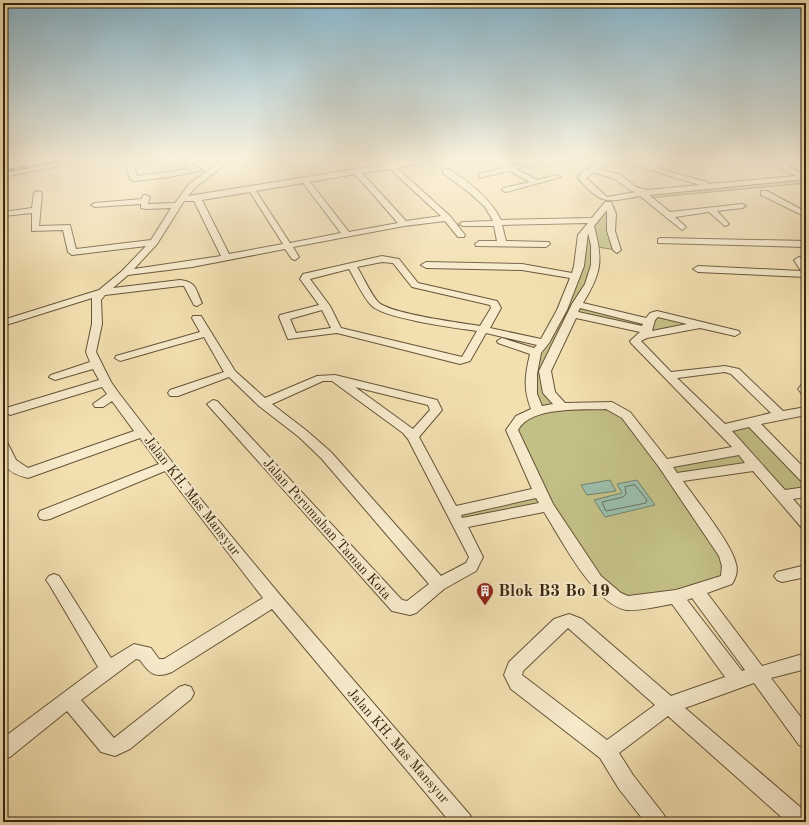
<svg xmlns="http://www.w3.org/2000/svg" width="809" height="825" font-family="'Old Standard TT',serif">
<rect width="100%" height="100%" fill="#f3e0b1"/>
<filter id="stains"><feTurbulence type="fractalNoise" baseFrequency=".005" numOctaves="4"/><feColorMatrix values="0 0 0 0 .2 0 0 0 0 .09 0 0 0 0 .02 0 0 0 .5 -.17"/></filter>
<radialGradient id="worn" r=".72"><stop offset=".6" stop-color="#630" stop-opacity="0"/><stop offset="1" stop-color="#630" stop-opacity=".3"/></radialGradient>
<g fill="#c3c087" stroke="#7d734b">
<polygon points="806,178 806,183 648,198 643,191 705,184"/>
<polygon points="607,206 617,250 597,247 596,262 577,304 648,322 654,315 699,326 644,335 647,330 573,314 545,371 562,407 614,407 664,464 741,451 723,429 752,422 806,478 806,492 782,496 755,466 674,478 730,573 696,591 615,598 547,506 458,524 451,512 540,492 512,430 537,410 531,374 575,276 582,235"/>
</g>
<g fill="#9bbdaa" stroke="#73816c">
<polygon points="610,480 616,491 587,495 581,485"/>
<polygon points="637,480 655,505 605,517 594,500 622,493 617,484"/>
</g>
<g fill="none" stroke-linecap="round" stroke-linejoin="round">
<polygon stroke="#69725c" stroke-width="1" points="635,485 647,500 646,503 606,511 602,502 623,497 626,494 625,487"/>
<defs>
<g id="street">
<polygon points="77,160 92,160 3,177 3,173"/>
<polygon points="124,160 132,160 137,176 189,169 185,167 189,160 198,160 193,163 193,166 204,170 169,177 134,181 130,179"/>
<path d="M223,160H231L196,187L188,196L356,169L418,160H434L397,168L450,216L465,235L464,237H458L445,221L404,226L293,247L299,257L295,260L292,259L285,249L192,267L128,275L113,288L180,280C197,282 195,289 202,303L197,306L194,305L184,286H180L105,295L101,300L102,324L96,352L111,382L118,392L203,502L280,595L470,815L473,822H450L272,609L172,672C155,679 149,673 140,660L136,659L81,700L114,738L179,687L185,685L191,687L194,693L191,699L130,749L115,756L101,752L67,711L10,757L3,759V738L98,667L49,584L46,580L49,576L54,574L59,576L111,658L134,644L151,648L159,659H164L263,598L165,471L50,519L45,520L40,519L38,515L40,511L159,464L140,438L28,478C3,472 3,464 3,441L7,442L16,460L28,468L134,431L112,401L103,407H95L93,404L107,394L102,387L10,415L4,411L6,408L99,380L93,369L55,380L49,377L51,375L90,362L86,352L92,324V298L3,326V320L99,290L122,271L146,246L72,255L68,252L63,230L32,231V213L3,216V212L32,208L34,193L38,191L42,193L39,226L70,225L76,249L151,240L171,208L146,209L141,208V204L95,207L91,205L95,203L142,199L143,195H146L150,197L148,204L175,203L190,183ZM390,169L441,216L406,221L362,173ZM355,174L398,223L349,232L310,182ZM303,183L341,233L290,243L256,191ZM250,192L283,244L229,254L202,200ZM184,201H194L221,256L134,269L157,244Z"/>
<path d="M489,160H498L510,166C523,163 539,156 552,162V166H546L541,162L516,169L537,180L557,175L561,177L506,192L502,190L503,188L530,182L509,171L479,178V174L503,168Z"/>
<path d="M607,160H615L599,169L621,175L636,187L647,190L700,185L617,160H628L648,166L657,160H665L655,168L707,182L708,184L796,176L765,160H774L781,163L789,160H798L787,166L806,175V179L649,195L670,212L742,204L746,206L742,208L717,211L729,224L725,226L709,212L675,217L686,227L682,230L640,196C607,202 602,206 578,178L582,172ZM594,172L615,179L631,191L636,192L607,197L586,178Z"/>
<path d="M443,169H449C469,182 490,198 501,220L592,218L605,202H611L616,214L615,231L621,250L617,253L613,250L607,231V210L594,226C603,260 602,272 583,303L646,318L650,313L657,311L739,331L740,333L735,336L700,328L647,338L641,341L671,372L725,366L739,369L783,411L806,407V415L761,424L806,470V483L801,481L749,427L732,431L785,490L806,487V497L793,499L806,514V528L801,527L753,471L683,481C696,500 732,544 736,564C738,571 736,578 732,584L707,593L762,666L806,653V669L771,678L806,724V748L799,745L754,683L685,708L806,812V822H787L668,716L619,753L633,775L664,815L667,822H645L619,789L600,758L511,689L504,675L509,662L554,619L569,614L582,619L671,696L725,677L672,604C660,606 639,611 627,610C595,606 560,537 544,512L468,527L483,557L476,571L444,589L416,613L410,615L392,611L207,404L213,400L217,401L402,600L407,601L429,584L321,458L299,437L259,406L229,377L178,396H170L168,393L170,390L224,372L204,337L120,361L115,358L116,356L200,332L192,318L193,316H201L235,371L265,398L317,376L335,375L437,400L442,410L419,437L456,506L532,489L506,430L516,416L531,409C523,388 525,375 530,354L498,343L497,341L502,338L534,348L537,345L486,333L470,361L460,364L337,333L288,339L279,317L280,315L319,305L300,279L303,274L382,256L399,259L418,283L497,301L501,308L490,328L541,339L557,310L570,278L522,270L426,268L421,265L426,262L522,264L572,273L574,266L578,235L588,223L502,225L506,241L549,242L550,244L546,247L476,246L475,244L479,241H497L494,226H463L459,224L463,222L493,221L492,219L485,207L471,194L443,173ZM588,233L591,245V265L585,284L572,304L539,371L543,393L553,404L542,406L537,394V374L541,353L549,343L567,310L584,266ZM382,262L393,263L412,287L490,305L491,308L480,326C462,323 390,314 378,302C370,293 364,278 357,267ZM349,269C355,279 364,299 372,306C386,319 456,328 477,331L462,357L341,328L330,306L310,279ZM580,308L643,324L642,326L578,312ZM322,310L331,328L296,333L290,319ZM658,317L687,324L652,331L655,320ZM576,318L640,332L630,341L631,343L732,447L667,459L630,412L612,402L565,403L555,392L551,371ZM725,372L731,374L771,413L725,424L677,378ZM323,381H332L403,433L408,439L469,557L466,563L441,576L331,452L307,431L272,404ZM355,387L428,405L430,410L413,429ZM606,409L622,418L659,467L719,556L722,566L721,576L676,590L628,596L621,593L601,576L553,504L518,430C531,406 582,410 606,409ZM739,455L745,463L677,473L673,467ZM536,498L539,503L462,518L461,515ZM692,598L745,670L742,671L687,600ZM568,628L655,705L607,740L522,675L523,671Z"/>
<polygon points="761,191 767,191 806,212 806,217 761,195"/>
<polygon points="3,194 7,196 7,200 3,202"/>
<polygon points="661,238 806,241 806,247 658,243 658,239"/>
<polygon points="799,257 802,258 806,264 806,277 698,272 693,269 698,266 801,271 794,260"/>
<polygon points="806,383 806,395 802,394 798,389 802,384"/>
<polygon points="806,565 806,577 782,582 777,580 774,576 777,572"/>
</g>
</defs>
<use href="#street" stroke="#665438" stroke-width="2"/>
<use href="#street" fill="#f7ebcc" fill-rule="evenodd"/>
<defs>
<polyline id="rail" points="3,171 65,160"/>
</defs>
<use href="#rail" stroke="#37260f" stroke-width="3"/>
<use href="#rail" stroke="#f7ebcc" stroke-width="2" stroke-dasharray="6" stroke-linecap="butt"/>
</g>
<linearGradient id="sky" x2="0" y2="1"><stop stop-color="#89b8cf"/><stop offset="0.58" stop-color="#faf1dc"/><stop offset="1" stop-color="#faf1dc" stop-opacity="0"/></linearGradient>
<rect width="809" height="276" fill="url(#sky)"/>
<defs>
<symbol id="building-pin" viewBox="-11 -11 22 30"><path d="M0 17L-7.5 6A9.5 9.5 0 1 1 7.5 6Z" fill="#8f2418" stroke="#f7ebcc"/><path d="M-4-6H4V6H1V3H-1V6H-4ZM-2.5-4.3h1.7v1.8h-1.7ZM.8-4.3h1.7v1.8H.8ZM-2.5-1h1.7V.8h-1.7ZM.8-1h1.7V.8H.8Z" fill="#fff"/></symbol>
</defs>
<g fill-rule="evenodd">
<use href="#building-pin" x="475" y="581" width="20" height="27"/>
</g>
<g text-anchor="middle" dominant-baseline="central" stroke-width="4" stroke-linejoin="round" paint-order="stroke">
<g font-size="14" fill="#37260f" stroke="#f7ebcc">
<text transform="translate(192 496) rotate(52)">Jalan KH. Mas Mansyur</text>
<text transform="translate(327 529) rotate(48)">Jalan Perumahan Taman Kota</text>
<text transform="translate(398 746) rotate(49)">Jalan KH. Mas Mansyur</text>
</g>
<g font-size="17" font-weight="bold" fill="#37260f" stroke="#f7ebcc" text-anchor="start">
<text x="498" y="591">Blok B3 Bo 19</text>
</g>
</g>
<rect width="809" height="825" fill="none" stroke="#f3e0b1" stroke-width="16"/>
<rect x="4" y="4" width="801" height="817" fill="none" stroke="#37260f" stroke-width="2"/>
<rect x="8" y="8" width="793" height="809" fill="none" stroke="#37260f"/>
<rect width="100%" height="100%" filter="url(#stains)"/>
<rect width="100%" height="100%" fill="url(#worn)"/>
</svg>
